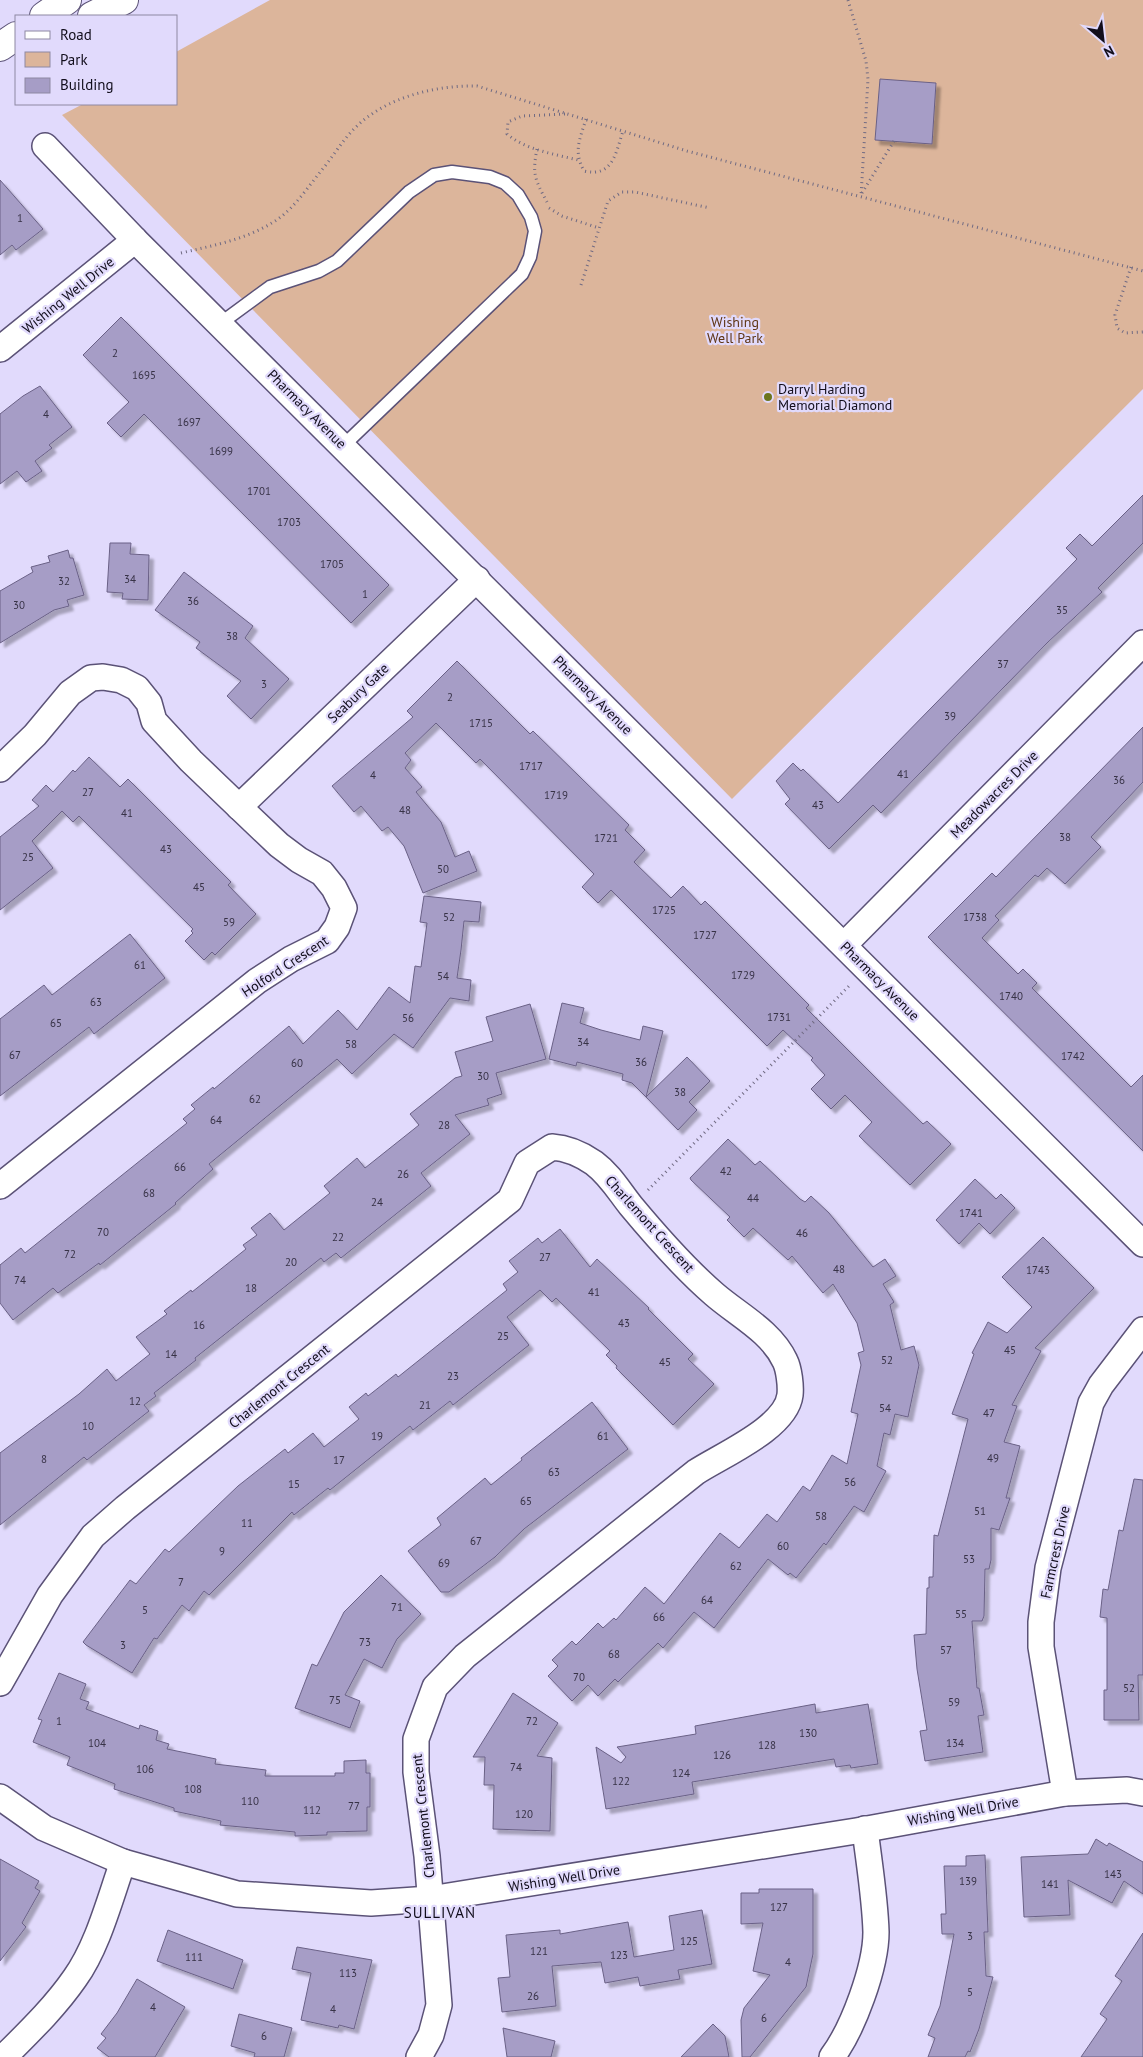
<svg xmlns="http://www.w3.org/2000/svg" width="1143" height="2057" font-family="'PT Sans',sans-serif">
<defs>
<filter id="shadow"><feDropShadow dx="4.5" dy="4.5" stdDeviation="1" flood-color="#0004"/></filter>
</defs>
<rect width="100%" height="100%" fill="#e1dafc"/>
<polygon fill="#dcb59b" points="270,0 1143,0 1143,389 732,799 62,115 83,104 176,104 176,52"/>
<g fill="#a69dc6" stroke="#6a6186" filter="url(#shadow)">
<polygon points="880,79 936,83 932,144 875,140"/>
<polygon points="0,180 43,229 16,250 12,245 0,255"/>
<polygon points="121,317 389,585 351,623 144,414 121,437 107,423 129,402 83,355"/>
<polygon points="40,386 72,427 49,445 52,448 35,461 42,471 26,482 17,471 0,484 0,414 23,396"/>
<polygon points="1143,495 1143,543 1098,588 1102,592 1048,642 881,813 873,805 829,849 785,804 790,799 776,781 793,763 801,771 803,769 838,803 1077,559 1066,548 1080,534 1092,546"/>
<polygon points="110,543 131,543 130,554 149,555 148,600 122,599 123,593 107,592"/>
<polygon points="68,550 70,558 73,558 84,595 67,600 69,606 54,610 0,643 0,591 33,572 31,567 50,562 48,556"/>
<polygon points="184,572 253,626 245,638 289,679 251,719 227,696 241,681 196,648 200,642 155,610"/>
<polygon points="457,661 530,734 533,731 629,825 625,830 645,850 634,862 671,898 683,886 701,905 705,901 809,1005 806,1008 880,1082 923,1124 927,1121 951,1144 910,1185 859,1136 872,1122 845,1095 831,1109 811,1089 825,1075 811,1060 813,1058 783,1030 767,1046 611,890 598,903 582,887 594,874 480,759 476,763 436,723 405,753 411,760 405,768 422,787 416,792 441,822 455,857 469,851 477,871 423,893 404,846 388,827 382,831 361,806 354,812 332,786 413,717 407,711"/>
<polygon points="1143,727 1143,782 1091,837 1101,847 1065,884 1047,868 1038,877 1035,875 995,916 999,920 982,938 1018,974 1023,969 1037,983 1032,988 1131,1087 1143,1075 1143,1151 928,937 992,873 996,877"/>
<polygon points="89,757 120,787 128,779 231,882 228,885 256,914 215,955 212,952 204,960 185,941 193,933 191,931 193,929 79,816 73,822 62,811 32,841 53,868 0,910 0,837 39,806 32,800 46,785 53,792 73,770 75,772"/>
<polygon points="424,896 481,902 479,922 464,921 461,950 457,978 471,980 469,1001 450,998 413,1048 394,1034 352,1074 337,1059 209,1164 213,1169 175,1203 176,1204 100,1265 99,1263 58,1293 53,1288 13,1320 0,1303 0,1265 21,1248 25,1253 187,1123 183,1119 195,1109 191,1105 213,1087 214,1089 289,1026 303,1044 338,1010 357,1030 389,987 410,1003 415,966 421,967 427,923 420,922"/>
<polygon points="130,934 165,978 94,1034 89,1027 0,1096 0,1019 44,985 52,995"/>
<polygon points="562,1003 584,1008 580,1023 601,1030 640,1040 643,1026 663,1031 646,1097 632,1083 622,1080 623,1074 577,1062 576,1066 549,1059"/>
<polygon points="530,1004 546,1059 496,1073 502,1094 487,1099 489,1105 455,1115 470,1134 421,1173 431,1186 341,1258 336,1253 324,1262 321,1258 195,1358 196,1360 154,1393 156,1396 144,1405 149,1411 87,1460 84,1457 0,1525 0,1453 79,1394 107,1369 116,1381 150,1354 136,1337 167,1314 164,1311 191,1290 192,1292 246,1249 243,1245 257,1235 251,1228 270,1213 284,1230 330,1193 324,1186 357,1158 365,1168 419,1125 410,1114 455,1078 462,1076 455,1052 493,1041 486,1017"/>
<polygon points="687,1057 710,1081 689,1102 697,1110 678,1130 646,1097"/>
<polygon points="728,1139 755,1165 760,1161 800,1199 805,1202 811,1196 829,1213 873,1267 885,1259 896,1276 883,1284 894,1302 890,1305 901,1350 914,1346 919,1365 908,1417 895,1414 890,1435 884,1433 877,1466 886,1471 864,1512 854,1506 826,1545 824,1543 796,1578 790,1573 788,1575 768,1559 714,1628 694,1612 663,1648 658,1643 618,1682 615,1679 598,1696 588,1685 572,1701 548,1676 558,1666 552,1660 572,1641 576,1645 598,1623 603,1628 614,1618 616,1620 645,1587 664,1604 720,1533 739,1548 767,1514 777,1522 803,1486 810,1491 832,1455 847,1464 858,1414 851,1412 861,1365 858,1353 864,1351 857,1323 833,1284 823,1293 792,1256 788,1260 753,1228 744,1237 727,1220 730,1217 691,1180 690,1178"/>
<polygon points="975,1179 996,1199 1001,1194 1015,1208 990,1234 979,1223 959,1244 936,1220"/>
<polygon points="560,1229 590,1267 597,1259 649,1308 648,1309 693,1354 688,1359 714,1384 673,1425 616,1368 617,1366 606,1355 610,1351 556,1298 552,1302 540,1290 507,1317 529,1345 453,1405 450,1401 413,1430 410,1426 330,1490 328,1488 294,1515 292,1512 209,1595 204,1591 189,1611 182,1605 157,1639 154,1638 132,1673 86,1645 83,1642 130,1580 136,1584 165,1549 169,1552 238,1486 285,1449 288,1453 313,1433 324,1447 359,1419 349,1407 366,1393 368,1396 396,1374 398,1377 507,1290 503,1284 518,1272 509,1261 538,1238 542,1243"/>
<polygon points="1043,1237 1094,1288 1035,1348 1041,1351 1012,1405 1017,1406 1004,1442 1020,1446 1006,1498 1010,1498 999,1530 991,1528 991,1560 989,1569 985,1569 984,1616 982,1621 972,1621 977,1688 979,1688 984,1715 978,1716 983,1752 925,1761 920,1731 927,1730 917,1669 914,1635 926,1634 927,1588 929,1588 929,1577 933,1577 934,1535 938,1536 968,1419 952,1414 974,1354 972,1353 988,1322 1007,1333 1032,1307 1002,1277"/>
<polygon points="592,1402 628,1449 524,1529 495,1557 449,1592 441,1592 408,1551 441,1525 437,1518 485,1478 491,1485 522,1460 521,1458"/>
<polygon points="1134,1479 1143,1480 1143,1675 1138,1675 1139,1720 1104,1720 1104,1690 1107,1690 1107,1618 1100,1617 1103,1589 1108,1590 1119,1530 1123,1531"/>
<polygon points="381,1575 421,1614 397,1639 382,1668 364,1659 345,1695 360,1701 350,1728 295,1708 312,1664 317,1666 344,1612"/>
<polygon points="59,1673 86,1684 80,1699 89,1702 86,1709 139,1729 140,1725 158,1731 156,1740 169,1744 167,1749 216,1759 215,1764 266,1770 265,1776 335,1776 335,1773 344,1773 344,1761 366,1760 366,1773 370,1773 370,1807 367,1807 367,1831 327,1832 327,1835 295,1836 295,1832 220,1825 221,1821 174,1811 174,1808 114,1789 115,1784 67,1765 70,1757 33,1742 42,1720 38,1719"/>
<polygon points="513,1693 558,1723 537,1756 552,1758 550,1831 493,1829 494,1785 484,1785 485,1757 473,1757"/>
<polygon points="815,1704 816,1713 868,1704 878,1764 851,1768 850,1765 836,1767 834,1759 692,1782 694,1794 606,1809 596,1747 621,1763 626,1757 617,1747 696,1734 695,1726"/>
<polygon points="1096,1839 1107,1846 1109,1843 1143,1862 1143,1894 1124,1881 1112,1903 1068,1880 1070,1915 1024,1917 1021,1857 1088,1854"/>
<polygon points="985,1855 988,1932 984,1932 986,1976 993,1977 979,2029 970,2052 968,2051 965,2057 928,2057 935,2038 928,2035 940,2006 954,1934 942,1934 941,1914 946,1914 944,1866 966,1866 966,1856"/>
<polygon points="0,1859 39,1881 35,1888 40,1891 22,1923 26,1927 0,1961"/>
<polygon points="759,1889 813,1889 813,1954 806,1987 750,2057 742,2057 741,2020 744,2008 770,1975 753,1971 763,1923 741,1924 741,1893 759,1893"/>
<polygon points="702,1910 712,1964 678,1970 680,1979 640,1986 638,1977 605,1983 601,1962 552,1966 556,2006 502,2012 498,1978 510,1977 506,1935 560,1930 560,1934 628,1922 634,1957 674,1950 669,1916"/>
<polygon points="168,1930 243,1960 233,1989 157,1961"/>
<polygon points="1143,1933 1143,2057 1081,2057 1107,2019 1100,2014 1122,1981 1115,1976"/>
<polygon points="297,1947 372,1960 354,2029 339,2025 338,2028 301,2020 311,1973 292,1969"/>
<polygon points="137,1979 185,2007 155,2057 109,2057 97,2048 106,2038 101,2034 117,2013"/>
<polygon points="239,2014 292,2028 284,2057 254,2057 255,2053 231,2046"/>
<polygon points="713,2024 725,2036 729,2057 681,2057"/>
<polygon points="503,2028 555,2041 551,2057 507,2057"/>
</g>
<g fill="none" stroke-linecap="round" stroke-linejoin="round">
<defs>
<polyline id="service" points="221,323 270,287 319,271 337,261 409,192 434,175 452,172 490,177 505,183 518,195 531,217 535,231 530,257 522,274 343,446"/>
<g id="minor">
<polyline points="45,146 135,240 1143,1244"/>
<polyline points="0,349 135,240"/>
<polyline points="0,769 35,735 70,693 91,678 103,677 121,680 137,688 149,703 154,721 191,761 239,807 279,845 299,860 322,873 334,888 344,908 337,927 327,941 291,959 257,981 0,1186"/>
<polyline points="239,807 477,579"/>
<polyline points="844,945 1143,643"/>
<path d="M0,1683L50,1595L93,1536L125,1508L510,1200L527,1163L552,1147C567,1148 581,1154 594,1163C610,1175 619,1191 631,1206C656,1236 684,1268 714,1294C738,1315 771,1331 785,1361C789,1369 791,1386 790,1395C786,1428 722,1455 696,1472L465,1656L435,1687L416,1739V1772L427,1856L439,2005L431,2035L419,2057"/>
<polyline points="1065,1793 1041,1647 1041,1622 1048,1568 1091,1403 1101,1385 1143,1330"/>
<polyline points="0,1797 44,1828 123,1862 237,1894 371,1903 430,1899 856,1831 1065,1793 1127,1790 1143,1793"/>
<path d="M4,2057C29,2032 55,2007 75,1978C98,1946 110,1898 123,1862"/>
<path d="M832,2057C853,2029 876,1967 876,1932C875,1898 869,1863 865,1829"/>
</g>
<g id="motorway">
<polyline points="44,16 67,0"/>
<polyline points="92,16 124,0"/>
<polyline points="0,47 16,36"/>
</g>
</defs>
<use href="#service" stroke="#5b5277" stroke-width="15"/>
<use href="#minor" stroke="#5b5277" stroke-width="28"/>
<use href="#motorway" stroke="#5b5277" stroke-width="30"/>
<g stroke="#706a82" stroke-width="3" stroke-dasharray="1 4" stroke-linecap="butt">
<polyline points="848,0 866,61 868,79 861,196"/>
<path d="M565,114L522,116L508,122L507,134C526,150 554,154 578,160"/>
<path d="M586,119C580,139 573,151 584,171C613,178 616,152 623,131"/>
<path d="M537,149C532,174 535,180 547,202"/>
<polyline points="862,193 894,141"/>
<polyline points="549,208 562,216 599,228"/>
<path d="M181,253C215,245 249,239 278,219C295,207 308,187 321,171C333,157 343,139 357,126C387,97 436,85 477,86L687,151L1143,271"/>
<polyline points="1131,267 1115,315 1117,328 1125,333 1143,332"/>
<polyline points="581,285 608,201 622,192 635,192 710,208"/>
<polyline points="648,1190 849,986"/>
</g>
<use href="#service" stroke="#fff" stroke-width="12"/>
<use href="#minor" stroke="#fff" stroke-width="25"/>
<use href="#motorway" stroke="#fff" stroke-width="28"/>
</g>
<circle fill="#6c751e" stroke="#e1dafc" stroke-width="2" cx="768" cy="397" r="5"/>
<g text-anchor="middle" dominant-baseline="central" stroke-width="4.5" stroke-linejoin="round" paint-order="stroke">
<g font-size="11" fill="#373246">
<text x="20" y="218">1</text>
<text x="115" y="353">2</text>
<text x="144" y="375">1695</text>
<text x="46" y="414">4</text>
<text x="189" y="422">1697</text>
<text x="221" y="451">1699</text>
<text x="259" y="491">1701</text>
<text x="289" y="522">1703</text>
<text x="332" y="564">1705</text>
<text x="130" y="579">34</text>
<text x="64" y="581">32</text>
<text x="365" y="594">1</text>
<text x="193" y="601">36</text>
<text x="19" y="605">30</text>
<text x="1062" y="610">35</text>
<text x="232" y="636">38</text>
<text x="1003" y="664">37</text>
<text x="264" y="684">3</text>
<text x="450" y="697">2</text>
<text x="950" y="716">39</text>
<text x="481" y="723">1715</text>
<text x="531" y="766">1717</text>
<text x="903" y="774">41</text>
<text x="373" y="775">4</text>
<text x="1119" y="780">36</text>
<text x="88" y="792">27</text>
<text x="556" y="795">1719</text>
<text x="818" y="805">43</text>
<text x="405" y="810">48</text>
<text x="127" y="813">41</text>
<text x="1065" y="837">38</text>
<text x="606" y="838">1721</text>
<text x="166" y="849">43</text>
<text x="28" y="857">25</text>
<text x="443" y="869">50</text>
<text x="199" y="887">45</text>
<text x="664" y="910">1725</text>
<text x="449" y="917">52</text>
<text x="975" y="917">1738</text>
<text x="229" y="922">59</text>
<text x="705" y="935">1727</text>
<text x="140" y="965">61</text>
<text x="743" y="975">1729</text>
<text x="443" y="976">54</text>
<text x="1011" y="996">1740</text>
<text x="96" y="1002">63</text>
<text x="779" y="1017">1731</text>
<text x="408" y="1018">56</text>
<text x="56" y="1023">65</text>
<text x="583" y="1042">34</text>
<text x="351" y="1044">58</text>
<text x="15" y="1055">67</text>
<text x="1073" y="1056">1742</text>
<text x="641" y="1062">36</text>
<text x="297" y="1063">60</text>
<text x="483" y="1076">30</text>
<text x="680" y="1092">38</text>
<text x="255" y="1099">62</text>
<text x="216" y="1120">64</text>
<text x="444" y="1125">28</text>
<text x="180" y="1167">66</text>
<text x="726" y="1171">42</text>
<text x="403" y="1174">26</text>
<text x="149" y="1193">68</text>
<text x="753" y="1198">44</text>
<text x="377" y="1202">24</text>
<text x="971" y="1213">1741</text>
<text x="103" y="1232">70</text>
<text x="802" y="1233">46</text>
<text x="338" y="1237">22</text>
<text x="70" y="1254">72</text>
<text x="545" y="1257">27</text>
<text x="291" y="1262">20</text>
<text x="839" y="1269">48</text>
<text x="1038" y="1270">1743</text>
<text x="20" y="1280">74</text>
<text x="251" y="1288">18</text>
<text x="594" y="1292">41</text>
<text x="624" y="1323">43</text>
<text x="199" y="1325">16</text>
<text x="503" y="1336">25</text>
<text x="1010" y="1350">45</text>
<text x="171" y="1354">14</text>
<text x="887" y="1360">52</text>
<text x="665" y="1362">45</text>
<text x="453" y="1376">23</text>
<text x="135" y="1401">12</text>
<text x="425" y="1405">21</text>
<text x="885" y="1408">54</text>
<text x="989" y="1413">47</text>
<text x="88" y="1426">10</text>
<text x="377" y="1436">19</text>
<text x="603" y="1436">61</text>
<text x="993" y="1458">49</text>
<text x="44" y="1459">8</text>
<text x="339" y="1460">17</text>
<text x="554" y="1472">63</text>
<text x="850" y="1482">56</text>
<text x="294" y="1484">15</text>
<text x="526" y="1501">65</text>
<text x="980" y="1511">51</text>
<text x="821" y="1516">58</text>
<text x="247" y="1523">11</text>
<text x="476" y="1541">67</text>
<text x="783" y="1546">60</text>
<text x="222" y="1551">9</text>
<text x="969" y="1559">53</text>
<text x="444" y="1563">69</text>
<text x="736" y="1566">62</text>
<text x="181" y="1582">7</text>
<text x="707" y="1600">64</text>
<text x="397" y="1607">71</text>
<text x="145" y="1610">5</text>
<text x="961" y="1614">55</text>
<text x="659" y="1617">66</text>
<text x="365" y="1642">73</text>
<text x="123" y="1645">3</text>
<text x="946" y="1650">57</text>
<text x="614" y="1654">68</text>
<text x="579" y="1677">70</text>
<text x="1129" y="1688">52</text>
<text x="335" y="1700">75</text>
<text x="954" y="1702">59</text>
<text x="59" y="1721">1</text>
<text x="532" y="1721">72</text>
<text x="808" y="1733">130</text>
<text x="97" y="1743">104</text>
<text x="955" y="1743">134</text>
<text x="767" y="1745">128</text>
<text x="722" y="1755">126</text>
<text x="516" y="1767">74</text>
<text x="145" y="1769">106</text>
<text x="681" y="1773">124</text>
<text x="621" y="1781">122</text>
<text x="193" y="1789">108</text>
<text x="250" y="1801">110</text>
<text x="354" y="1806">77</text>
<text x="312" y="1810">112</text>
<text x="524" y="1814">120</text>
<text x="1113" y="1874">143</text>
<text x="968" y="1881">139</text>
<text x="1050" y="1884">141</text>
<text x="779" y="1907">127</text>
<text x="970" y="1936">3</text>
<text x="689" y="1941">125</text>
<text x="539" y="1951">121</text>
<text x="619" y="1955">123</text>
<text x="194" y="1957">111</text>
<text x="788" y="1962">4</text>
<text x="348" y="1973">113</text>
<text x="970" y="1992">5</text>
<text x="533" y="1996">26</text>
<text x="153" y="2007">4</text>
<text x="333" y="2009">4</text>
<text x="764" y="2018">6</text>
<text x="264" y="2036">6</text>
</g>
<g font-size="14" fill="#120e1c" stroke="#e1dafc">
<text transform="translate(68 295) rotate(-39)">Wishing Well Drive</text>
<text transform="translate(307 409) rotate(45)">Pharmacy Avenue</text>
<text transform="translate(358 693) rotate(-44)">Seabury Gate</text>
<text transform="translate(593 695) rotate(45)">Pharmacy Avenue</text>
<text transform="translate(994 794) rotate(-45)">Meadowacres Drive</text>
<text transform="translate(285 966) rotate(-33)">Holford Crescent</text>
<text transform="translate(880 981) rotate(45)">Pharmacy Avenue</text>
<text transform="translate(650 1224) rotate(48)">Charlemont Crescent</text>
<text transform="translate(279 1386) rotate(-39)">Charlemont Crescent</text>
<text transform="translate(1055 1552) rotate(-78)">Farmcrest Drive</text>
<text transform="translate(963 1811) rotate(-10)">Wishing Well Drive</text>
<text transform="translate(423 1816) rotate(-96)">Charlemont Crescent</text>
<text transform="translate(564 1878) rotate(-9)">Wishing Well Drive</text>
</g>
<g font-size="14" fill="#5f3616" stroke="#e1dafc">
<text x="735" y="322">Wishing<tspan x="735" dy="16">Well Park</tspan></text>
</g>
<g font-size="14" fill="#120e1c" stroke="#e1dafc" text-anchor="start">
<text x="778" y="389">Darryl Harding<tspan x="778" dy="16">Memorial Diamond</tspan></text>
</g>
<g font-size="15" letter-spacing="1" fill="#120e1c" stroke="#e1dafc">
<text x="440" y="1912">SULLIVAN</text>
</g>
</g>
<rect x="15" y="15" width="162" height="90" fill="#e1dafc" stroke="#8e88a2"/>
<rect x="25" y="31" width="25" height="8" fill="#ffffff" stroke="#8e88a2"/>
<text x="60" y="40" font-size="15" fill="#120e1c">Road</text>
<rect x="25" y="52" width="25" height="15" fill="#dcb59b" stroke="#8e88a2"/>
<text x="60" y="65" font-size="15" fill="#120e1c">Park</text>
<rect x="25" y="78" width="25" height="15" fill="#a69dc6" stroke="#8e88a2"/>
<text x="60" y="90" font-size="15" fill="#120e1c">Building</text>
<g transform="translate(1103 40) rotate(152)" stroke="#e1dafc" stroke-width="4" paint-order="stroke">
<path d="M0-4L9 19L0 12L-9 19Z" fill="#120e1c"/>
<text y="-8" font-size="14" font-weight="bold" text-anchor="middle" fill="#120e1c">N</text>
</g>
</svg>
